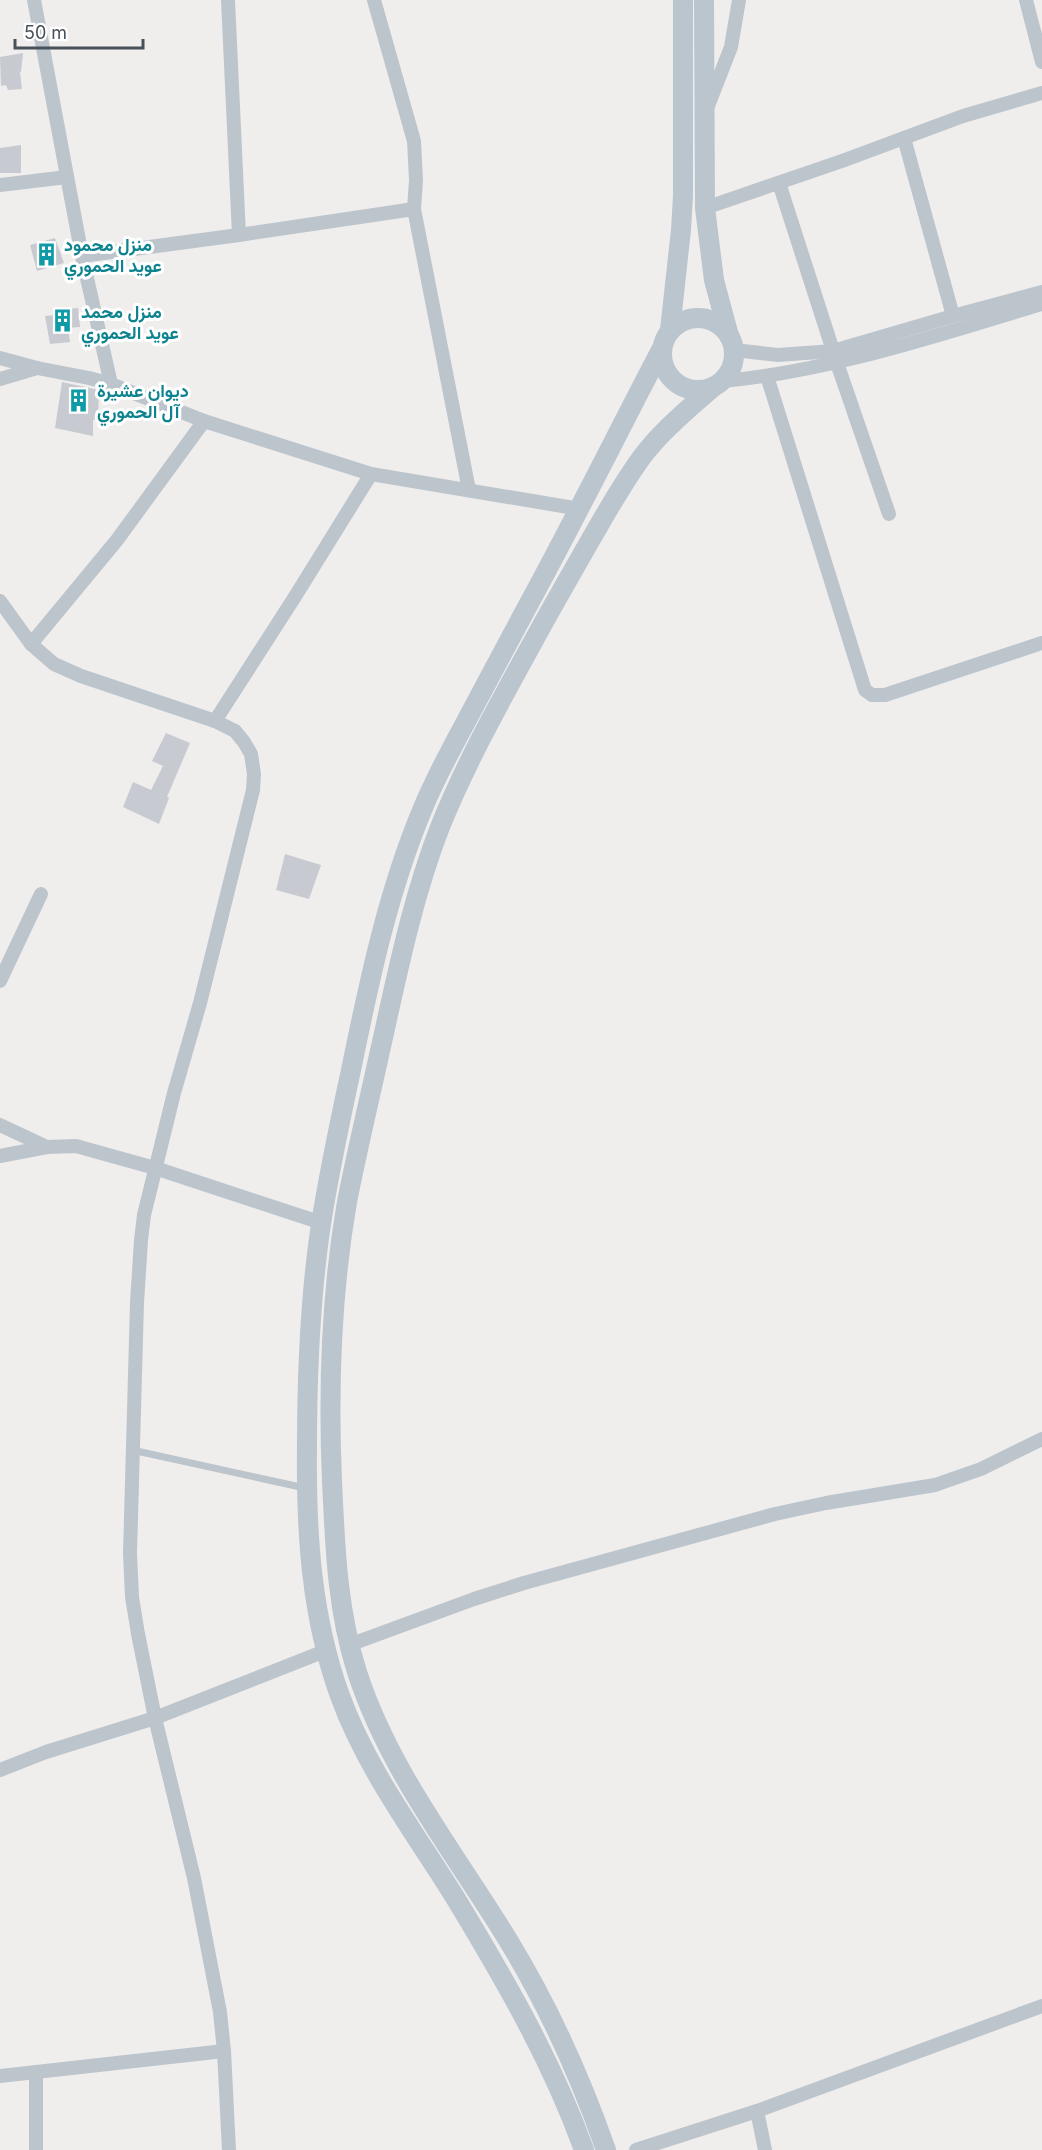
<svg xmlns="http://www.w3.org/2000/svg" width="1042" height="2150" font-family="Inter,Vazirmatn,sans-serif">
<rect width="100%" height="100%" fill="#f0eded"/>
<g fill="#c7cad0">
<polygon points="23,53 21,72 20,72 22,89 8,90 6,85 1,86 0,57"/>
<polygon points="21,145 21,173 0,173 0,148"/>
<polygon points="55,238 64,263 37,271 30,245"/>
<polygon points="78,308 80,327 68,328 70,342 50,344 45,316 65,314 65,309"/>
<polygon points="62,382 99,390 98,419 93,420 93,436 55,428"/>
<polygon points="166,733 190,743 167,797 169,798 159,824 123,807 133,782 151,790 163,766 152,761"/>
<polygon points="285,854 321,865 309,899 276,890"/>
</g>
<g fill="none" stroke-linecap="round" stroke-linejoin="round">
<polyline stroke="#bcc5cc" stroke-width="7" points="132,1450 305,1488"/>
<g stroke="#bcc5cc" stroke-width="14">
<polyline points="34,0 82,256 111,384"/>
<polyline points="228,0 239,235"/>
<polyline points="374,0 414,141 416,180 414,209 469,490"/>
<polyline points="1026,0 1042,62"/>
<polyline points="708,106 731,47 739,0"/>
<polyline points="904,138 953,316"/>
<polyline points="779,183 837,363 889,514"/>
<polyline points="0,185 67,177"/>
<polyline points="705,208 842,161 963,116 1042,93"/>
<polyline points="82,256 239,235 414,209"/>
<polyline points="734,350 778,355 833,351 953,316 1042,292"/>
<polyline points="0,358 37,368"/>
<polyline points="767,376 865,690 872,695 885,695 1042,643"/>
<polyline points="0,379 37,368 89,378 111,384 204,421 371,474 580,509"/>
<path d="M723,381C832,371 937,335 1042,304"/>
<polyline points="0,601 31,644 54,664 81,676 215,721 235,731 244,742 251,754 254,774 253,790 200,1003 174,1093 144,1215 141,1240 137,1303 130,1554 132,1597 138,1634 155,1718 194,1878 220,2012 224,2051 229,2150"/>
<polyline points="31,644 117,540 204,421"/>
<polyline points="215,721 296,595 371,474"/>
<polyline points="0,981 41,894"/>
<polyline points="0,1125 47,1147"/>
<polyline points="0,1156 47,1147 76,1146 155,1168 322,1223"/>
<polyline points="349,1645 474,1599 524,1583 775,1514 826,1503 935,1485 981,1469 1042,1439"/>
<polyline points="0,1770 46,1752 155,1718 325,1651"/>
<polyline points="36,2072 36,2150"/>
<polyline points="0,2076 224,2051"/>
<polyline points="757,2111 765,2150"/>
<polyline points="636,2150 757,2111 1042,2006"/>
</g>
<g stroke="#bac5ce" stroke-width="20">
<polyline points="704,0 705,208 714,280 729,336"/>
<circle cx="698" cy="354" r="36"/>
<polyline points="670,330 681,230 683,196 683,0"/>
<path d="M584,2150C552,2061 505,1980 456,1899C415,1833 367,1770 340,1696C311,1616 306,1532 307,1447C307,1372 310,1297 321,1224C329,1172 340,1121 351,1070C369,982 388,891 423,808C434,781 448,755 462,729C483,689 505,649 526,609C573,523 616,436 661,350"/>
<path d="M606,2150C580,2076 549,2007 508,1940C455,1853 389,1771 357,1672C337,1610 335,1545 332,1481C328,1388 331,1294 347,1202C357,1151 369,1101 380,1051C397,975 412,899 440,827C469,755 508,688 545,620C567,581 589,542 612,503C624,484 635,464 650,447C668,425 692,406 713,387"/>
</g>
</g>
<defs>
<symbol id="building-bare" viewBox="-9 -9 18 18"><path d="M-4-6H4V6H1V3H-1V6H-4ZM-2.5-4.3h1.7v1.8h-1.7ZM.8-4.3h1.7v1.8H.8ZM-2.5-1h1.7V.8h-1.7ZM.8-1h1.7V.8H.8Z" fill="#0f9aa8" stroke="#fff" stroke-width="2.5" paint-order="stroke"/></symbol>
</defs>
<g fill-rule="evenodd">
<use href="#building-bare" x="30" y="238" width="33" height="33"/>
<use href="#building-bare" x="46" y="304" width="33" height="33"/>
<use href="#building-bare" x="62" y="384" width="33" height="33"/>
</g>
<g text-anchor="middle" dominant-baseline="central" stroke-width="6" stroke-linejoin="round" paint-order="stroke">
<g font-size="18" font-weight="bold" fill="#0d838f" stroke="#fff" text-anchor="start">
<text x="64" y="244">منزل محمود<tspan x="64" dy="21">عويد الحموري</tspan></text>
<text x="81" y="311">منزل محمد<tspan x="81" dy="21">عويد الحموري</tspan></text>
<text x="97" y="390">ديوان عشيرة<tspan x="97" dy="21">آل الحموري</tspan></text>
</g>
</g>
<path d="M15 39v9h128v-9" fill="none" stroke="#475159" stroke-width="3"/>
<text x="24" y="39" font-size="18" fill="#475159" stroke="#ffffff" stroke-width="4.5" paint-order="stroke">50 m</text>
</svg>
